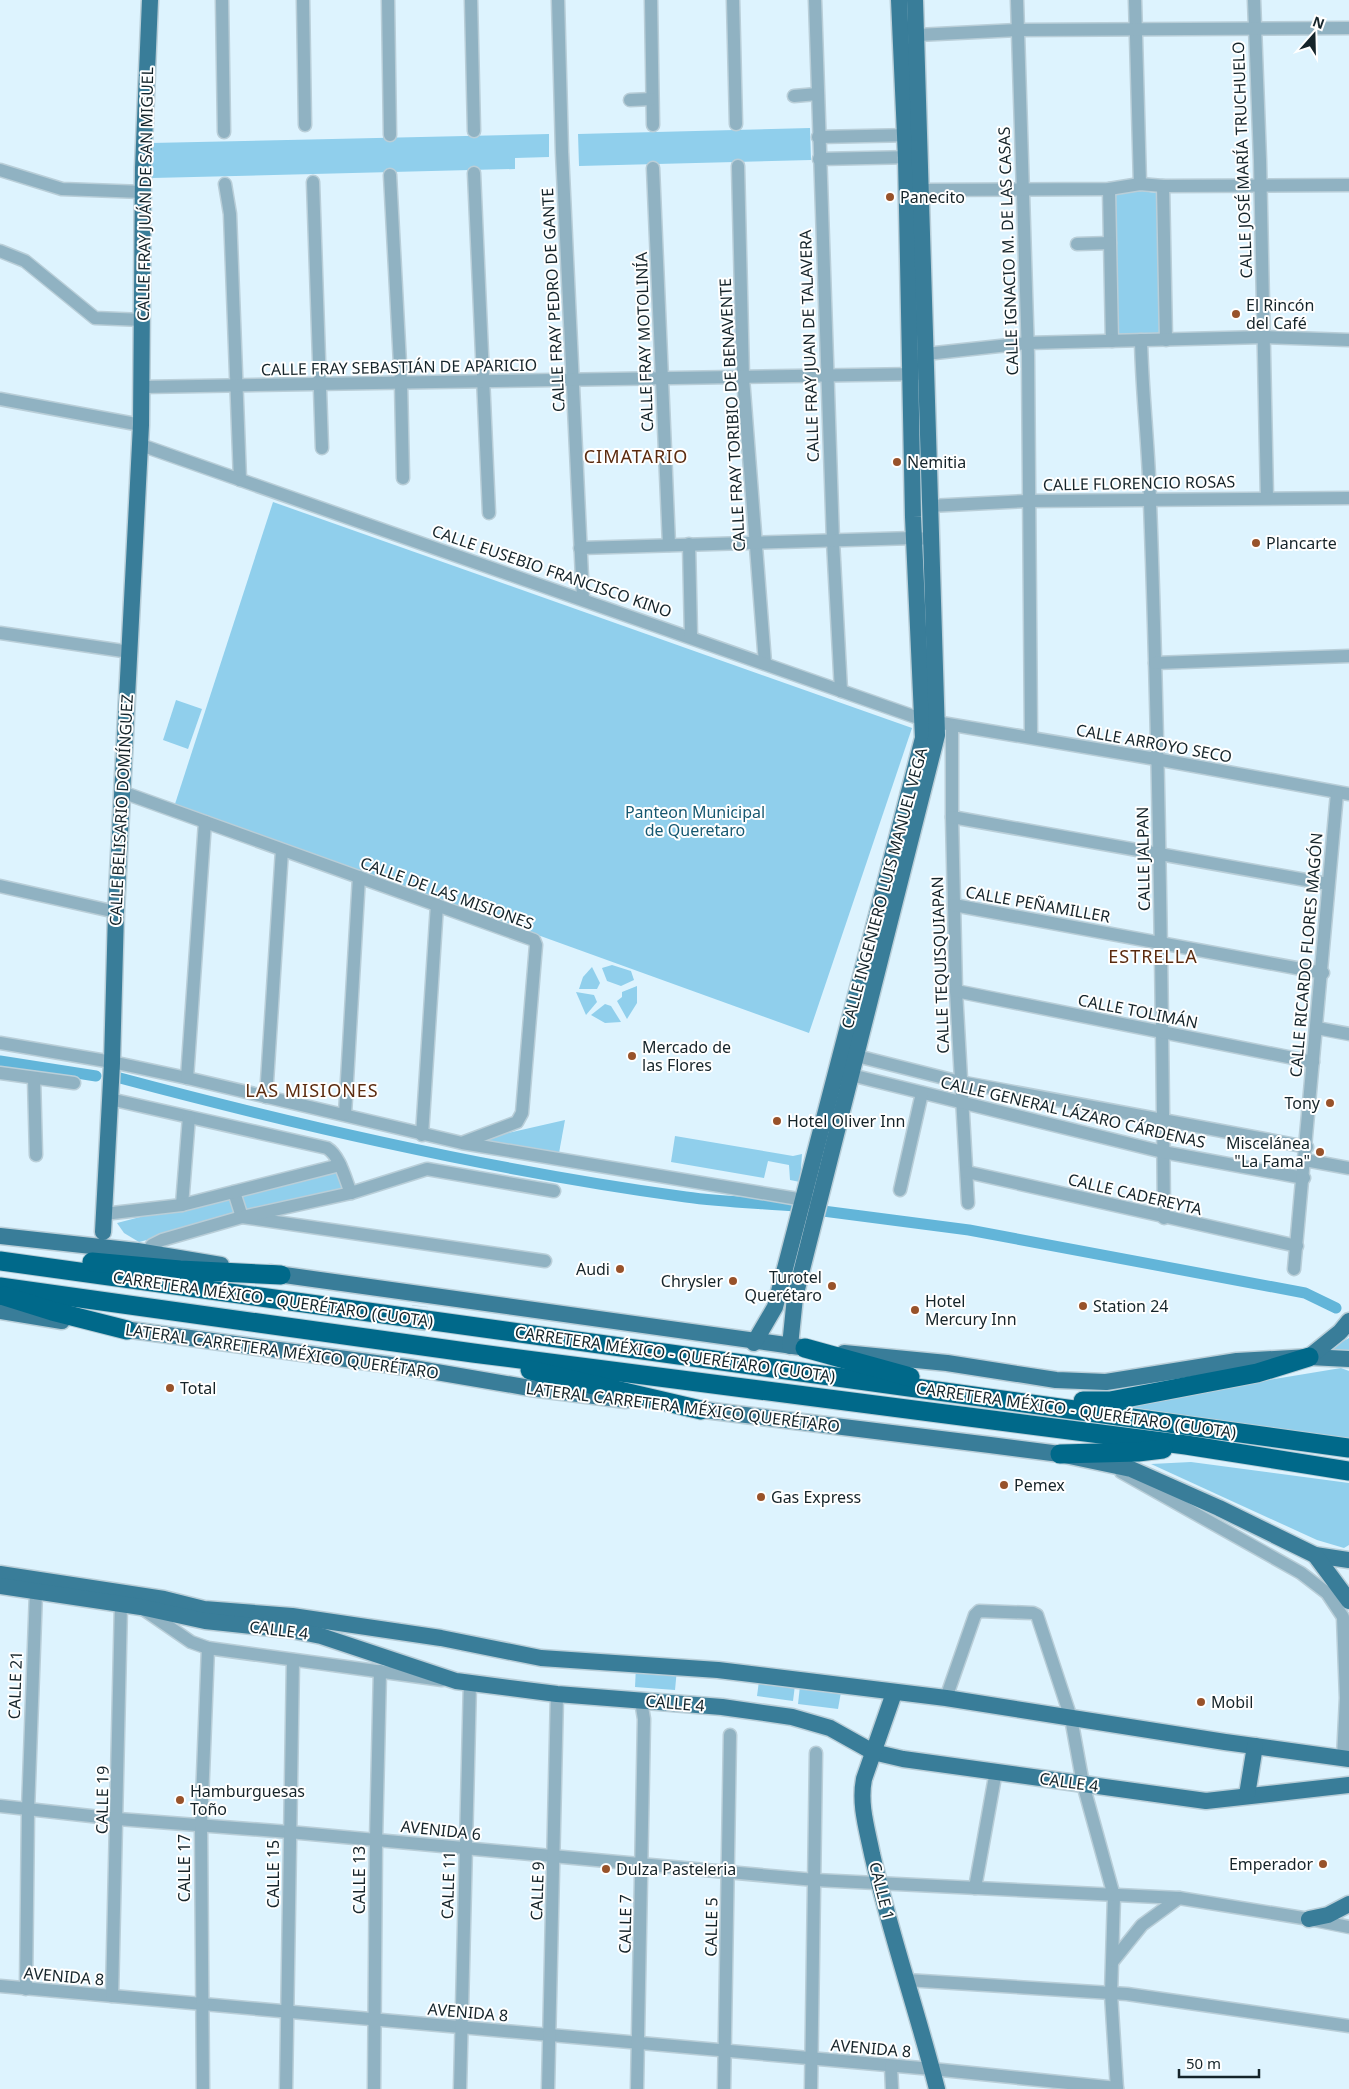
<svg xmlns="http://www.w3.org/2000/svg" width="1349" height="2089" font-family="'Noto Sans',sans-serif">
<rect width="100%" height="100%" fill="#ddf3fe"/>
<g fill="#90cfec">
<polygon points="810,128 811,160 579,166 578,134"/>
<polygon points="549,134 549,157 515,158 515,169 152,178 151,143"/>
<polygon points="1142,191 1156,193 1158,201 1161,335 1117,337 1111,194"/>
<polygon points="273,502 912,728 809,1033 175,804"/>
<polygon points="176,700 202,709 188,749 163,740"/>
<polygon points="612,965 631,971 634,980 621,986 607,981 602,968"/>
<polygon points="592,967 600,983 597,989 579,989 583,977"/>
<polygon points="637,986 637,1003 627,1019 617,1001 622,997 622,992"/>
<polygon points="576,992 594,995 597,1002 586,1015"/>
<polygon points="605,1004 611,1006 621,1022 605,1023 591,1015"/>
<polygon points="565,1120 559,1153 490,1142 490,1137"/>
<polygon points="675,1136 793,1156 802,1154 800,1182 790,1180 789,1165 768,1161 764,1178 671,1162"/>
<polygon points="338,1169 343,1188 245,1213 240,1195"/>
<polygon points="233,1193 239,1217 139,1242 124,1233 117,1223"/>
<polygon points="1349,1338 1349,1355 1322,1353"/>
<polygon points="1341,1368 1349,1371 1349,1440 1117,1405"/>
<polygon points="1191,1462 1349,1483 1349,1545 1344,1548 1317,1540 1151,1464"/>
<polygon points="636,1666 677,1669 675,1690 635,1687"/>
<polygon points="759,1681 795,1685 793,1701 757,1696"/>
<polygon points="800,1686 841,1692 838,1709 798,1704"/>
</g>
<g fill="none" stroke-linecap="round" stroke-linejoin="round">
<g stroke="#62b5d9" stroke-width="11">
<polyline points="0,1061 96,1076"/>
<path d="M120,1078C307,1128 495,1171 686,1197C722,1202 759,1203 795,1206"/>
<polyline points="823,1211 969,1230 1305,1293 1336,1308"/>
</g>
<polyline stroke="#b5cad4" stroke-width="16" stroke-dasharray="16 8" stroke-linecap="butt" points="414,1354 420,1306"/>
<defs>
<g id="minor">
<polyline points="222,0 224,132"/>
<polyline points="303,0 305,125"/>
<polyline points="388,0 390,135"/>
<polyline points="471,0 474,131"/>
<polyline points="558,0 562,152 583,599"/>
<polyline points="651,0 653,125"/>
<polyline points="733,0 736,124"/>
<polyline points="815,0 833,541 841,691"/>
<polyline points="1017,0 1028,356 1031,737"/>
<polyline points="1135,0 1140,184"/>
<polyline points="1254,0 1260,160 1267,498"/>
<polyline points="917,35 1018,30 1349,28"/>
<polyline points="794,96 817,94"/>
<polyline points="630,100 652,99"/>
<polyline points="818,137 913,135"/>
<polyline points="819,159 914,157"/>
<polyline points="738,166 743,378 765,663"/>
<polyline points="653,168 669,545"/>
<polyline points="0,170 62,189 143,192"/>
<polyline points="474,173 489,513"/>
<polyline points="390,175 401,383 403,478"/>
<polyline points="313,182 322,448"/>
<polyline points="225,184 230,214 240,480"/>
<polyline points="1163,186 1166,340"/>
<polyline points="1109,189 1112,341"/>
<polyline points="921,190 1109,189 1140,184 1163,186 1349,185"/>
<polyline points="1077,244 1110,243"/>
<polyline points="0,251 25,261 95,318 143,320"/>
<path d="M1141,340C1142,394 1149,449 1150,503C1159,741 1162,980 1164,1218"/>
<polyline points="918,356 926,354 1027,343 1264,337 1349,340"/>
<polyline points="142,387 917,374"/>
<polyline points="0,399 141,425"/>
<polyline points="141,445 924,720 1156,759 1349,794"/>
<polyline points="929,506 1028,501 1349,498"/>
<polyline points="689,544 691,637"/>
<polyline points="580,548 914,538 931,539"/>
<polyline points="0,633 130,652"/>
<polyline points="1155,663 1349,656"/>
<polyline points="952,726 952,817 956,991 968,1203"/>
<polyline points="122,792 534,940 536,945 522,1113 517,1122 464,1142"/>
<polyline points="952,817 1328,884"/>
<polyline points="0,886 116,912"/>
<polyline points="954,905 1323,973"/>
<polyline points="956,991 1313,1062"/>
<polyline points="1317,1028 1349,1034"/>
<polyline points="0,1043 112,1062 187,1078 462,1143 810,1201"/>
<polyline points="849,1054 960,1082 1307,1147"/>
<polyline points="0,1073 74,1083"/>
<polyline points="843,1073 1163,1152 1304,1178"/>
<polyline points="34,1078 36,1155"/>
<polyline points="187,1078 205,822"/>
<polyline points="266,1097 282,850"/>
<path d="M110,1099L327,1148C340,1156 345,1179 351,1193"/>
<polyline points="345,1114 359,877"/>
<polyline points="422,1135 437,905"/>
<polyline points="1305,1160 1349,1168"/>
<polyline points="967,1172 1297,1246"/>
<polyline points="900,1190 922,1093"/>
<polyline points="234,1192 242,1217 545,1261"/>
<polyline points="182,1205 189,1117"/>
<polyline points="104,1214 182,1205 340,1165"/>
<polyline points="147,1253 152,1245 162,1240 242,1217 351,1193 427,1169 554,1191"/>
<polyline points="1294,1269 1337,793"/>
<polyline points="1121,1472 1301,1573 1327,1593 1343,1617 1346,1698 1343,1758"/>
<polyline points="143,1609 191,1642 208,1648 442,1680"/>
<polyline points="946,1698 975,1615 979,1611 1033,1613 1037,1615 1071,1718 1083,1784 1114,1896 1111,1994 1117,2089"/>
<polyline points="0,1806 118,1819 289,1832 815,1880 1179,1898 1309,1919 1349,1927"/>
<polyline points="975,1888 996,1771"/>
<polyline points="1113,1961 1142,1925 1179,1898"/>
<polyline points="906,1980 1127,1994 1349,2026"/>
<polyline points="0,1986 932,2069 1117,2088"/>
<polyline points="26,1989 28,1810 36,1592"/>
<polyline points="112,1996 121,1604"/>
<polyline points="891,2066 892,2089"/>
<polyline points="203,2089 201,1825 208,1648"/>
<polyline points="286,2089 293,1660"/>
<polyline points="374,2089 376,1840 380,1671"/>
<polyline points="460,2089 470,1682"/>
<polyline points="548,2089 557,1694"/>
<polyline points="637,2089 644,1719 641,1701"/>
<polyline points="724,2089 730,1735"/>
<polyline points="811,2089 816,1753"/>
</g>
<g id="major">
<polyline points="103,1232 112,1063 116,912 141,425 143,168 150,0"/>
<polyline points="0,1236 137,1251 221,1265"/>
<polyline points="270,1273 800,1347"/>
<polyline points="0,1311 62,1321"/>
<polyline points="116,1328 413,1368 530,1388 626,1400"/>
<polyline points="754,1343 775,1307 923,738 913,517 906,158 899,0"/>
<polyline points="790,1346 795,1297 937,735 915,0"/>
<polyline points="844,1353 947,1363 1056,1380 1106,1382 1237,1361 1309,1357 1349,1359"/>
<polyline points="1309,1357 1340,1332 1349,1321"/>
<polyline points="688,1408 990,1445 1060,1454 1131,1469 1219,1508 1315,1555 1349,1560"/>
<polyline points="1315,1555 1349,1601"/>
<polyline points="0,1574 164,1599 204,1609 292,1616 441,1638 541,1658 718,1670 946,1698 1225,1742 1349,1759"/>
<polyline points="0,1586 141,1607 205,1621 291,1630 321,1636 456,1681 557,1694 722,1707 792,1717 830,1728 873,1752 903,1759 1206,1801 1349,1785"/>
<path d="M894,1693L864,1779C859,1804 867,1829 872,1854C890,1933 917,2010 937,2089"/>
<polyline points="1247,1795 1255,1746"/>
<polyline points="1309,1919 1328,1915 1349,1904"/>
</g>
<g id="highway">
<polyline points="0,1261 1349,1448"/>
<polyline points="92,1262 180,1270 281,1275"/>
<polyline points="0,1287 473,1353 1186,1445 1349,1471"/>
<polyline points="4,1296 52,1311 127,1330"/>
<polyline points="805,1348 910,1377"/>
<polyline points="530,1370 701,1410"/>
<polyline points="1083,1401 1110,1401 1257,1373 1309,1357"/>
<polyline points="1060,1454 1138,1452 1163,1449"/>
</g>
</defs>
<use href="#minor" stroke="#b9ced8" stroke-width="15"/>
<use href="#major" stroke="#b9ced8" stroke-width="19"/>
<use href="#highway" stroke="#b9ced8" stroke-width="21"/>
<use href="#minor" stroke="#90b2c2" stroke-width="12"/>
<use href="#major" stroke="#397d99" stroke-width="16"/>
<use href="#highway" stroke="#00698a" stroke-width="19"/>
</g>
<g fill="#98522a" stroke="#fff" stroke-width="2">
<circle cx="890" cy="197" r="5"/>
<circle cx="1236" cy="314" r="5"/>
<circle cx="897" cy="462" r="5"/>
<circle cx="1256" cy="543" r="5"/>
<circle cx="632" cy="1056" r="5"/>
<circle cx="1330" cy="1103" r="5"/>
<circle cx="777" cy="1121" r="5"/>
<circle cx="1320" cy="1152" r="5"/>
<circle cx="620" cy="1269" r="5"/>
<circle cx="733" cy="1281" r="5"/>
<circle cx="832" cy="1286" r="5"/>
<circle cx="1083" cy="1306" r="5"/>
<circle cx="915" cy="1310" r="5"/>
<circle cx="170" cy="1388" r="5"/>
<circle cx="1004" cy="1485" r="5"/>
<circle cx="761" cy="1497" r="5"/>
<circle cx="1201" cy="1702" r="5"/>
<circle cx="180" cy="1800" r="5"/>
<circle cx="1323" cy="1864" r="5"/>
<circle cx="606" cy="1869" r="5"/>
</g>
<g text-anchor="middle" dominant-baseline="central" stroke-width="4" stroke-linejoin="round" paint-order="stroke">
<g font-size="16" fill="#15242a" stroke="#fff">
<text transform="translate(1242 160) rotate(-92)">CALLE JOSÉ MARÍA TRUCHUELO</text>
<text transform="translate(145 194) rotate(-89)">CALLE FRAY JUÁN DE SAN MIGUEL</text>
<text transform="translate(1008 251) rotate(-92)">CALLE IGNACIO M. DE LAS CASAS</text>
<text transform="translate(553 300) rotate(-93)">CALLE FRAY PEDRO DE GANTE</text>
<text transform="translate(644 342) rotate(-92)">CALLE FRAY MOTOLINÍA</text>
<text transform="translate(809 346) rotate(-92)">CALLE FRAY JUAN DE TALAVERA</text>
<text transform="translate(399 367) rotate(-1)">CALLE FRAY SEBASTIÁN DE APARICIO</text>
<text transform="translate(732 415) rotate(-93)">CALLE FRAY TORIBIO DE BENAVENTE</text>
<text transform="translate(1139 483) rotate(-1)">CALLE FLORENCIO ROSAS</text>
<text transform="translate(552 571) rotate(19)">CALLE EUSEBIO FRANCISCO KINO</text>
<text transform="translate(1154 743) rotate(10)">CALLE ARROYO SECO</text>
<text transform="translate(121 810) rotate(-87)">CALLE BELISARIO DOMÍNGUEZ</text>
<text transform="translate(1143 859) rotate(-91)">CALLE JALPAN</text>
<text transform="translate(884 888) rotate(-75)">CALLE INGENIERO LUIS MANUEL VEGA</text>
<text transform="translate(447 893) rotate(20)">CALLE DE LAS MISIONES</text>
<text transform="translate(1038 904) rotate(10)">CALLE PEÑAMILLER</text>
<text transform="translate(1306 955) rotate(-85)">CALLE RICARDO FLORES MAGÓN</text>
<text transform="translate(940 965) rotate(-92)">CALLE TEQUISQUIAPAN</text>
<text transform="translate(1138 1011) rotate(11)">CALLE TOLIMÁN</text>
<text transform="translate(1073 1112) rotate(13)">CALLE GENERAL LÁZARO CÁRDENAS</text>
<text transform="translate(1135 1194) rotate(13)">CALLE CADEREYTA</text>
<text transform="translate(273 1299) rotate(8)">CARRETERA MÉXICO - QUERÉTARO (CUOTA)</text>
<text transform="translate(282 1351) rotate(8)">LATERAL CARRETERA MÉXICO QUERÉTARO</text>
<text transform="translate(675 1354) rotate(8)">CARRETERA MÉXICO - QUERÉTARO (CUOTA)</text>
<text transform="translate(683 1407) rotate(7)">LATERAL CARRETERA MÉXICO QUERÉTARO</text>
<text transform="translate(1076 1410) rotate(8)">CARRETERA MÉXICO - QUERÉTARO (CUOTA)</text>
<text transform="translate(279 1630) rotate(7)">CALLE 4</text>
<text transform="translate(15 1685) rotate(-88)">CALLE 21</text>
<text transform="translate(675 1703) rotate(5)">CALLE 4</text>
<text transform="translate(1069 1782) rotate(8)">CALLE 4</text>
<text transform="translate(102 1800) rotate(-89)">CALLE 19</text>
<text transform="translate(441 1830) rotate(6)">AVENIDA 6</text>
<text transform="translate(184 1868) rotate(-90)">CALLE 17</text>
<text transform="translate(273 1874) rotate(-90)">CALLE 15</text>
<text transform="translate(359 1880) rotate(-90)">CALLE 13</text>
<text transform="translate(448 1885) rotate(-88)">CALLE 11</text>
<text transform="translate(537 1891) rotate(-88)">CALLE 9</text>
<text transform="translate(882 1891) rotate(76)">CALLE 1</text>
<text transform="translate(625 1924) rotate(-89)">CALLE 7</text>
<text transform="translate(711 1927) rotate(-89)">CALLE 5</text>
<text transform="translate(64 1976) rotate(5)">AVENIDA 8</text>
<text transform="translate(468 2012) rotate(5)">AVENIDA 8</text>
<text transform="translate(871 2048) rotate(5)">AVENIDA 8</text>
</g>
<g font-size="16" fill="#15242a" stroke="#fff" text-anchor="start">
<text x="900" y="197">Panecito</text>
<text x="1246" y="305">El Rincón<tspan x="1246" dy="18">del Café</tspan></text>
<text x="907" y="462">Nemitia</text>
<text x="1266" y="543">Plancarte</text>
<text x="642" y="1047">Mercado de<tspan x="642" dy="18">las Flores</tspan></text>
<text x="1320" y="1103" text-anchor="end">Tony</text>
<text x="787" y="1121">Hotel Oliver Inn</text>
<text x="1310" y="1143" text-anchor="end">Miscelánea<tspan x="1310" dy="18">"La Fama"</tspan></text>
<text x="610" y="1269" text-anchor="end">Audi</text>
<text x="822" y="1277" text-anchor="end">Turotel<tspan x="822" dy="18">Querétaro</tspan></text>
<text x="723" y="1281" text-anchor="end">Chrysler</text>
<text x="925" y="1301">Hotel<tspan x="925" dy="18">Mercury Inn</tspan></text>
<text x="1093" y="1306">Station 24</text>
<text x="180" y="1388">Total</text>
<text x="1014" y="1485">Pemex</text>
<text x="771" y="1497">Gas Express</text>
<text x="1211" y="1702">Mobil</text>
<text x="190" y="1791">Hamburguesas<tspan x="190" dy="18">Toño</tspan></text>
<text x="1313" y="1864" text-anchor="end">Emperador</text>
<text x="616" y="1869">Dulza Pasteleria</text>
</g>
<g font-size="16" fill="#165871" stroke="#fff">
<text x="695" y="812">Panteon Municipal<tspan x="695" dy="18">de Queretaro</tspan></text>
</g>
<g font-size="18" letter-spacing="1" fill="#5b2c10" stroke="#fff">
<text x="636" y="456">CIMATARIO</text>
<text x="1153" y="956">ESTRELLA</text>
<text x="312" y="1090">LAS MISIONES</text>
</g>
</g>
<g transform="translate(1314 35) rotate(20)" stroke="#ffffff" stroke-width="4" paint-order="stroke">
<path d="M0-4L9 19L0 12L-9 19Z" fill="#15242a"/>
<text y="-8" font-size="14" font-weight="bold" text-anchor="middle" fill="#15242a">N</text>
</g>
<path d="M1179 2069v8h80v-8" fill="none" stroke="#15242a" stroke-width="2.5"/>
<text x="1186" y="2069" font-size="15" fill="#15242a" stroke="#ffffff" stroke-width="4" paint-order="stroke">50 m</text>
</svg>
